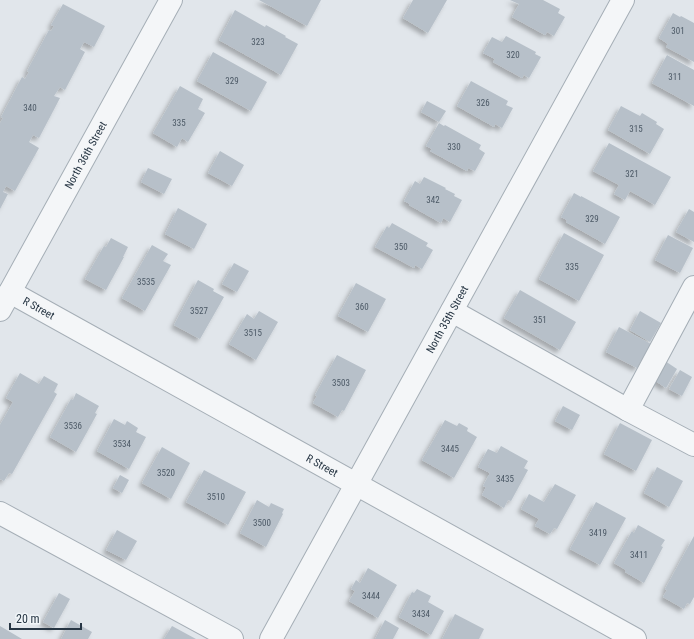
<svg xmlns="http://www.w3.org/2000/svg" width="694" height="639" font-family="'Roboto Condensed',sans-serif">
<defs>
<filter id="shadow"><feDropShadow dx="-3.5" dy="3.5" stdDeviation="2" flood-color="#0004"/></filter>
</defs>
<rect width="100%" height="100%" fill="#e1e6eb"/>
<g fill="#b7c0c9" filter="url(#shadow)">
<polygon points="259,0 321,0 307,26"/>
<polygon points="413,0 447,0 428,33 403,18"/>
<polygon points="510,0 543,0 560,9 558,13 565,17 554,36 547,32 545,35 512,17 519,4"/>
<polygon points="63,4 105,26 94,47 84,42 80,49 85,52 65,90 60,87 54,96 60,98 39,138 33,135 29,142 39,148 15,191 6,186 3,192 8,194 0,209 0,123 3,118 1,117 22,77 25,79 29,72 27,71 49,30 51,31 54,26 51,25"/>
<polygon points="235,10 265,27 266,25 286,36 285,37 298,44 281,75 219,40"/>
<polygon points="673,13 680,17 681,16 694,23 694,62 666,47 668,44 659,38"/>
<polygon points="506,36 536,52 535,54 541,57 529,78 524,75 522,78 493,62 495,59 483,53 492,37 502,42"/>
<polygon points="213,52 267,82 251,111 197,81"/>
<polygon points="667,55 694,70 694,106 652,83"/>
<polygon points="471,81 508,101 506,105 513,108 502,128 495,124 494,127 457,106"/>
<polygon points="180,86 203,99 198,109 205,113 188,142 182,138 177,147 153,133"/>
<polygon points="427,101 446,111 439,122 421,112"/>
<polygon points="621,106 640,116 642,113 657,122 656,124 664,129 650,154 608,130"/>
<polygon points="439,123 444,126 445,125 481,145 479,149 485,153 475,171 468,168 467,171 430,151 432,149 426,146"/>
<polygon points="609,143 671,177 655,205 630,191 625,200 614,194 619,185 593,171"/>
<polygon points="220,151 244,165 232,186 208,173"/>
<polygon points="148,168 172,179 164,194 141,182"/>
<polygon points="424,177 446,188 445,189 455,194 454,196 462,200 450,222 443,218 441,223 409,205 410,204 404,201 415,181 420,184"/>
<polygon points="574,193 581,197 581,196 620,217 605,244 566,222 567,220 561,217"/>
<polygon points="178,208 207,224 194,249 165,234"/>
<polygon points="689,209 694,212 694,242 676,232"/>
<polygon points="392,223 428,243 426,246 433,250 422,269 415,265 414,268 375,247 387,226 389,228"/>
<polygon points="564,233 604,255 579,301 539,279"/>
<polygon points="668,235 693,248 680,273 655,260"/>
<polygon points="111,238 128,247 123,257 124,257 106,290 85,279 104,246 106,247"/>
<polygon points="152,245 168,254 163,261 171,265 145,311 122,298"/>
<polygon points="234,263 249,271 237,292 222,284"/>
<polygon points="198,280 214,289 213,291 224,297 200,339 174,325"/>
<polygon points="356,283 386,299 368,332 338,316"/>
<polygon points="520,290 576,322 560,350 504,318"/>
<polygon points="259,311 278,322 256,360 229,344 247,314 254,319"/>
<polygon points="640,311 661,323 650,342 630,330"/>
<polygon points="619,327 651,344 637,368 606,352"/>
<polygon points="337,355 366,370 344,411 342,410 338,417 313,403 317,396 315,395"/>
<polygon points="665,361 677,369 666,388 654,380"/>
<polygon points="680,370 692,377 682,396 669,389"/>
<polygon points="20,373 39,384 44,376 58,384 54,392 57,394 12,474 9,473 4,481 0,479 0,425 13,402 6,398"/>
<polygon points="76,393 99,406 95,413 97,414 76,452 50,437 71,399 73,400"/>
<polygon points="563,406 580,415 572,430 555,421"/>
<polygon points="114,419 125,425 127,421 138,428 136,432 146,437 129,469 97,451"/>
<polygon points="445,420 457,426 459,423 468,428 467,431 477,437 454,478 422,460"/>
<polygon points="620,423 652,440 636,471 604,454"/>
<polygon points="501,446 528,461 524,468 528,470 511,501 508,500 504,508 482,495 486,487 483,486 490,473 478,467 488,449 497,453"/>
<polygon points="162,447 190,463 171,499 142,483"/>
<polygon points="657,467 683,481 669,507 644,493"/>
<polygon points="204,470 246,492 228,525 186,502"/>
<polygon points="120,475 129,480 122,493 113,488"/>
<polygon points="555,484 576,495 557,529 554,528 550,534 535,526 539,519 521,509 529,494 544,502"/>
<polygon points="257,500 269,507 271,503 284,509 282,513 283,514 266,547 240,533"/>
<polygon points="596,502 626,518 600,565 570,549"/>
<polygon points="638,525 665,540 661,546 663,547 644,583 625,572 626,570 614,563 632,531 634,533"/>
<polygon points="117,530 137,541 126,560 106,550"/>
<polygon points="694,536 694,597 690,604 687,603 684,609 663,597 667,590 665,589"/>
<polygon points="368,568 397,585 378,618 349,601 355,591 351,589 356,580 360,583"/>
<polygon points="417,589 431,596 428,602 444,611 431,635 399,617 412,592 414,593"/>
<polygon points="59,593 70,599 54,628 43,622"/>
<polygon points="455,614 484,629 479,639 442,639"/>
<polygon points="71,620 92,632 88,639 61,639"/>
<polygon points="385,620 399,628 393,639 375,639"/>
<polygon points="0,626 22,639 0,639"/>
<polygon points="172,626 196,639 164,639"/>
</g>
<g fill="none" stroke-linecap="round" stroke-linejoin="round">
<defs>
<g id="minor">
<path id="s1" d="M10,292L635,639"/>
<path id="s2" d="M0,310L171,0"/>
<polyline points="452,311 628,410 694,445"/>
<polyline points="628,410 694,287"/>
<polyline points="0,513 232,639"/>
<path id="s3" d="M271,639L623,0"/>
</g>
</defs>
<use href="#minor" stroke="#a5aeb6" stroke-width="24"/>
<use href="#minor" stroke="#f4f6f8" stroke-width="22"/>
</g>
<g text-anchor="middle" dominant-baseline="central" stroke-width="3" stroke-linejoin="round" paint-order="stroke">
<g font-size="9" fill="#4b5865">
<text x="678" y="31">301</text>
<text x="258" y="42">323</text>
<text x="513" y="55">320</text>
<text x="675" y="77">311</text>
<text x="232" y="81">329</text>
<text x="483" y="103">326</text>
<text x="30" y="108">340</text>
<text x="179" y="123">335</text>
<text x="636" y="129">315</text>
<text x="454" y="147">330</text>
<text x="632" y="174">321</text>
<text x="433" y="200">342</text>
<text x="592" y="219">329</text>
<text x="401" y="247">350</text>
<text x="572" y="267">335</text>
<text x="146" y="282">3535</text>
<text x="362" y="307">360</text>
<text x="199" y="311">3527</text>
<text x="540" y="320">351</text>
<text x="253" y="333">3515</text>
<text x="341" y="383">3503</text>
<text x="73" y="426">3536</text>
<text x="122" y="444">3534</text>
<text x="450" y="449">3445</text>
<text x="166" y="473">3520</text>
<text x="505" y="479">3435</text>
<text x="216" y="497">3510</text>
<text x="262" y="523">3500</text>
<text x="598" y="533">3419</text>
<text x="639" y="555">3411</text>
<text x="371" y="596">3444</text>
<text x="421" y="614">3434</text>
</g>
<g font-size="11" fill="#273644" stroke="#f0f5f8">
<text stroke="none"><textPath href="#s2" startOffset="177">North 36th Street</textPath></text>
<text stroke="none"><textPath href="#s1" startOffset="33">R Street</textPath></text>
<text stroke="none"><textPath href="#s3" startOffset="365">North 35th Street</textPath></text>
<text stroke="none"><textPath href="#s1" startOffset="357">R Street</textPath></text>
</g>
</g>
<path d="M10 623v6h71v-6" fill="none" stroke="#273644" stroke-width="2"/>
<text x="16" y="623" font-size="12" fill="#273644" stroke="#f0f5f8" stroke-width="3" paint-order="stroke">20 m</text>
</svg>
